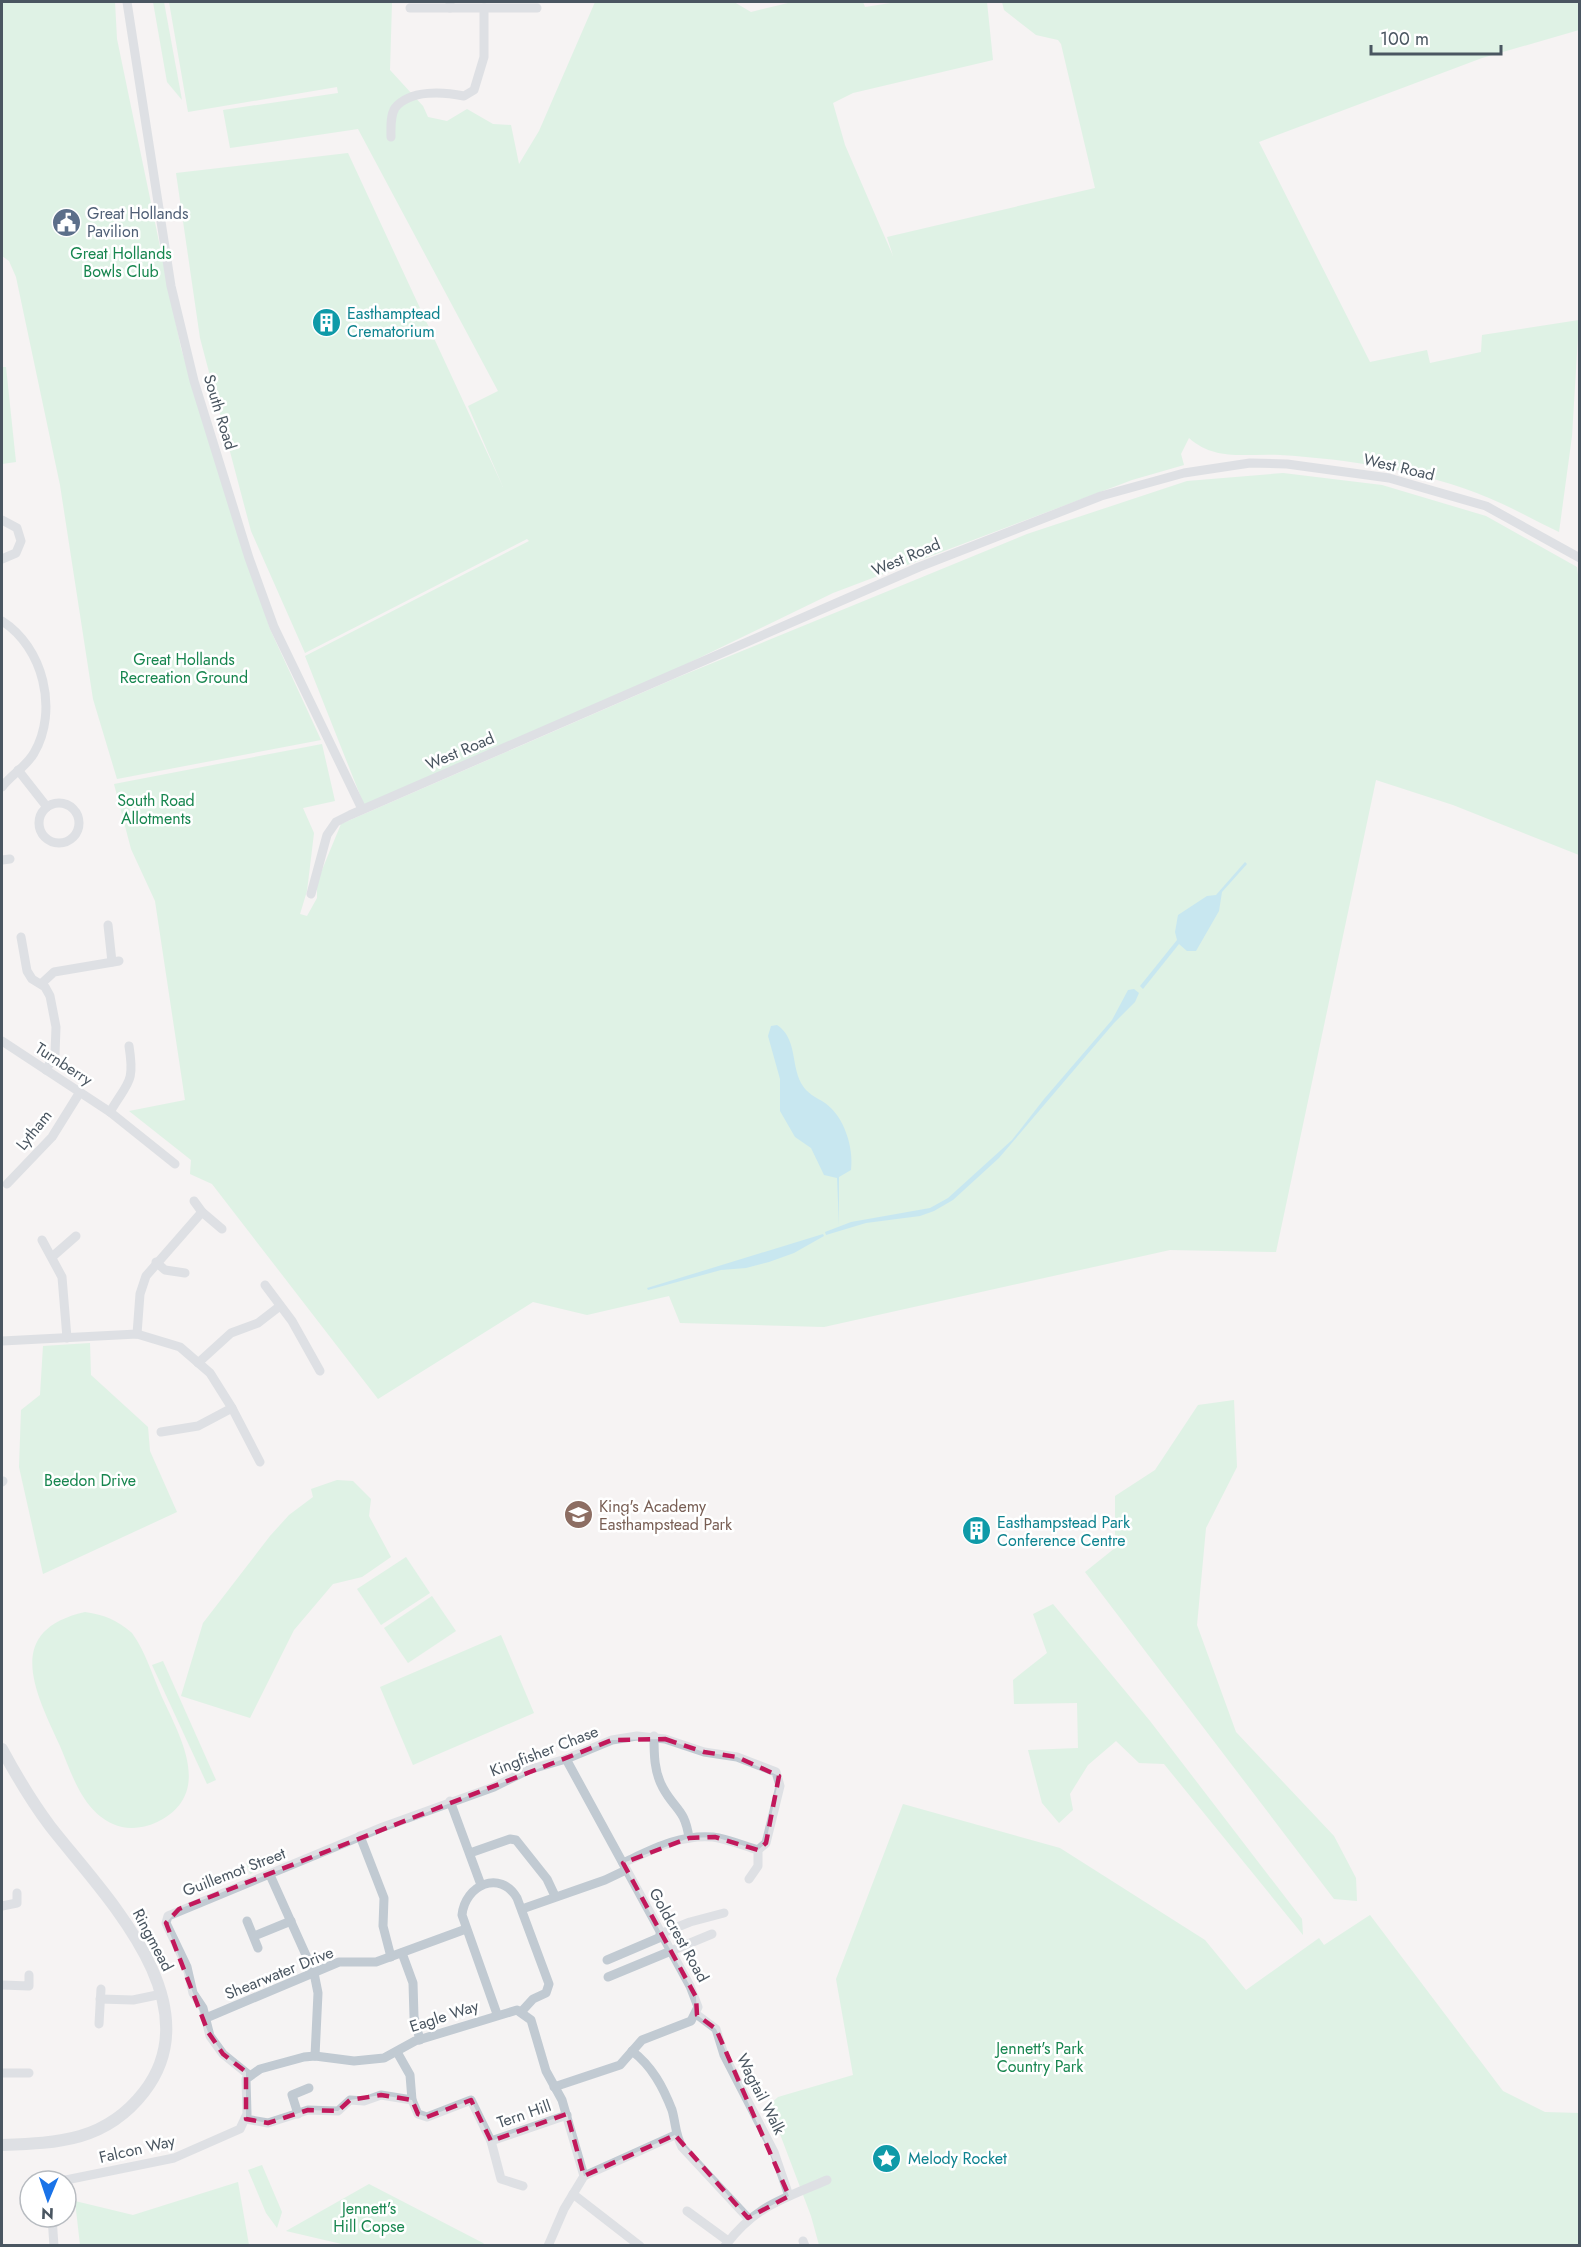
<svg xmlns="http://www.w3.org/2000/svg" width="1581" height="2247" font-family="Jost,sans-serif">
<rect width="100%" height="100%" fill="#f5f3f3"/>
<g fill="#c3f1d5">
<polygon points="2,2 115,2 117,39 181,348 270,629 321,740 117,779 93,699 60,485 16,277 9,261 2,256"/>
<polygon points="153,2 164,2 182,100 167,82"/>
<path d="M169,2H392L390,70L423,106L428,117L447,121L467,109L493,124L511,125L519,164L539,131L595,2H734L751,12L792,2H863L865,7L897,2H987L993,60L853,93L833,103L845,145L893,256L887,237L1095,188L1061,44L1058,40L1036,35L1004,10L1002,2H1579V30L1482,58L1259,142L1370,362L1427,350L1430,363L1481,352L1482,335L1579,320L1572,436L1559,532C1536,521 1513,508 1489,498C1425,471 1348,459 1280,455C1246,453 1216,462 1189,438L1181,454L1184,465L1132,480L833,593L664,675L364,805L305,656L529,541L527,539L305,653L251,531L200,338L176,173L348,153L503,487L468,406L498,391L358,129L230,148L223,110L338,93L337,87L188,112Z"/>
<polygon points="2,367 6,367 16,462 2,464"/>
<polygon points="1283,473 1382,485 1486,516 1577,567 1580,591 1579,855 1453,805 1376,780 1276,1252 1170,1250 824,1327 680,1323 669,1296 587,1315 533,1302 378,1399 212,1184 190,1174 191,1160 129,1111 185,1100 155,901 131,849 114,784 322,744 335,801 303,808 314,833 307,891 300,914 307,916 317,898 317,882 341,824 676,678 1027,534 1187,481"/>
<polygon points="90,1343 91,1375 148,1427 150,1451 177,1512 43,1574 19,1467 21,1410 40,1395 43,1346"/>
<polygon points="1234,1400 1237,1467 1206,1528 1197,1625 1236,1732 1334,1836 1356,1878 1357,1901 1334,1899 1085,1572 1115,1548 1115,1496 1155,1470 1198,1405"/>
<polygon points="337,1480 353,1481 371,1499 369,1516 391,1557 362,1577 333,1584 294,1630 250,1718 181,1696 203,1623 270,1536 289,1515 313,1497 311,1489"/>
<polygon points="406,1557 430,1593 381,1625 357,1589"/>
<polygon points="432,1596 456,1631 408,1663 384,1628"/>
<polygon points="1053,1604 1150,1721 1302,1919 1303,1935 1164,1764 1139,1763 1116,1741 1088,1765 1070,1794 1073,1810 1059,1823 1042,1803 1028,1750 1078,1748 1077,1703 1014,1704 1013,1680 1047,1653 1033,1614"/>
<path d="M85,1612C105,1615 117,1620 132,1633C145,1651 152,1674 161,1695C178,1733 214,1791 161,1820C147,1828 128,1831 113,1824C82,1810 72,1774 60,1746C36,1693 2,1631 85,1612Z"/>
<polygon points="501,1635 534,1713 413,1765 380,1687"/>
<polygon points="163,1661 216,1780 207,1784 152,1665"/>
<polygon points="903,1804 1060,1848 1205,1940 1246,1990 1319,1938 1324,1945 1370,1915 1503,2091 1545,2112 1579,2113 1579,2245 819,2245 811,2216 769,2105 778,2097 853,2075 836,1979"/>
<polygon points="260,1857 263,1869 250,1874 246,1863"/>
<polygon points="262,2165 282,2212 277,2228 266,2213 248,2170"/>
<polygon points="238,2182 249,2245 80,2245 75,2201 133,2215"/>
<polygon points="369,2184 483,2243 485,2245 346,2245 286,2231"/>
</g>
<g fill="#90daee">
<polygon points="1245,862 1247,864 1222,892 1219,911 1196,951 1187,951 1179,944 1143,989 1140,986 1177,940 1175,932 1178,915 1207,896 1216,895"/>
<polygon points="1134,989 1139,993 1135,1002 1114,1023 999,1158 953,1200 934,1211 920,1216 866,1223 826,1235 825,1232 851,1222 930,1208 948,1198 1012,1140 1044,1099 1112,1020 1128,990"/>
<path d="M777,1025C797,1038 791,1064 801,1083C807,1094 816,1097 825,1103C844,1116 854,1148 851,1170L839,1177V1225L837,1178L824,1175L811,1148L795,1137L780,1111V1079L768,1036L771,1026Z"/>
<polygon points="823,1234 824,1236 794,1253 769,1262 746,1268 721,1270 648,1290 647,1288"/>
</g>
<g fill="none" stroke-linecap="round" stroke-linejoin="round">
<g stroke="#c1cad2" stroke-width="9">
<polyline points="127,2 171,286 194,381 249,558 274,627 362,809"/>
<polyline points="410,8 450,8"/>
<polyline points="484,8 537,8"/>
<path d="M391,137C391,128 390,116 395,108C410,89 444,92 464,96L474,90L484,57V8H450V2"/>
<polyline points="2,520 17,528 21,541 16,553 2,559"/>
<path d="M2,621C43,647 59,710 34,753C27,766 11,775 2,787"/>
<polyline points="18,770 47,807"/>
<circle cx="59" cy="823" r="20"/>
<polyline points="2,860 10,859"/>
<polyline points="311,894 327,835 336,822 350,815 919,567 1101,496 1184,473 1250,463 1287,464 1389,478 1486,506 1580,558"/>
<polyline points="108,925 112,962"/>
<polyline points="21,937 27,971 32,979 45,987 50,996 56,1027 55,1054 46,1070"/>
<polyline points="41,984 54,972 119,961"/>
<polyline points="2,1041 110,1112 175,1164"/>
<path d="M110,1112C128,1081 135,1084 129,1046"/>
<polyline points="7,1184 52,1137 80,1092"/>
<polyline points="194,1201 202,1212 222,1229"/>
<polyline points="42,1240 62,1277 67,1338"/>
<polyline points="52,1257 76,1236"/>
<polyline points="156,1262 165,1270 185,1273"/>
<polyline points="265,1285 292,1321 320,1371"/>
<polyline points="137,1334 140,1294 146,1276 202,1212"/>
<polyline points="2,1341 137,1334 180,1347 210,1373 232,1408 260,1462"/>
<polyline points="198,1363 231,1333 258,1323 280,1306"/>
<polyline points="161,1432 198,1426 232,1408"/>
<polyline points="2,1482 3,1481"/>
<path d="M654,1736C654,1754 654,1772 663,1788C675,1810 685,1809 689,1838"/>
<polyline points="450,1801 481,1885"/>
<polyline points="360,1836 384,1898 383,1926 391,1957"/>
<polyline points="470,1853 510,1839 516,1840 547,1879 555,1896"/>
<path d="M623,1863C651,1850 680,1834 713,1837C728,1839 744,1846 758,1850"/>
<polyline points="270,1875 314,1973 318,1993 315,2056"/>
<polyline points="2,1906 17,1903 17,1893"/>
<polyline points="522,1909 605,1880 626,1870"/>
<polyline points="247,1921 258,1948"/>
<polyline points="660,1934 690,1922 724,1913"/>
<polyline points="254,1936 291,1921"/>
<polyline points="402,1953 413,1983 414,2017 420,2040"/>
<polyline points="607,1960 661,1937"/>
<polyline points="608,1977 712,1934"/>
<polyline points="2,1985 29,1986 29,1975"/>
<polyline points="100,1999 133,2000 162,1994"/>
<path d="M497,2014L462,1915C465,1885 500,1869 517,1898L549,1984L546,1993L533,1999L522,2011"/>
<polyline points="696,2014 716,2029 724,2055 774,2152 789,2196"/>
<polyline points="206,2018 339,1962 376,1962 466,1929"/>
<polyline points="99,2024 101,1989"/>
<path d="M632,2051C652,2066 663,2087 672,2110C676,2124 675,2134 682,2147L748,2218"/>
<polyline points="397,2052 410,2075 412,2100 418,2114 427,2117 471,2100 491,2141 501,2179 523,2186"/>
<polyline points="2,2073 29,2073"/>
<polyline points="249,2075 223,2054 210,2036 203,2008 193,1993 187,1967 166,1923 168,1916 383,1827 494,1787 528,1770 566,1759 612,1740 637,1736 665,1739 704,1752 737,1757 776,1772 780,1786 766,1843 758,1850 758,1866 749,1879"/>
<polyline points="554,2087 620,2065 642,2040 691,2021 698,2007 690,1986 566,1759"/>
<polyline points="298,2114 292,2095 309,2088"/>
<polyline points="246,2119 268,2123 308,2110 338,2111 350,2100 364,2101 381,2095 412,2100"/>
<polyline points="491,2141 567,2115"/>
<polyline points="584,2176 675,2135"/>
<polyline points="61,2181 174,2158 240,2129 247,2114 246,2079 260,2069 304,2057 315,2056 354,2061 384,2058 415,2041 517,2010 531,2020 546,2071 562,2100 584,2176"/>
<polyline points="573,2194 640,2246"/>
<polyline points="687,2211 728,2241"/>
<polyline points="52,2217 54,2246"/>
<polyline points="803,2241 805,2246"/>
<polyline points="548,2246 564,2209 584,2176"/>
<path d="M725,2246C756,2205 783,2199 827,2180"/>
</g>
<path stroke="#c1cad2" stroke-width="12" d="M2,1749C16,1775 32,1802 50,1826C102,1893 214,2002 144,2092C106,2141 59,2143 2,2145"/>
</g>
<path d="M0 0H1581V2247H0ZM665,1739L704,1752L737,1757L779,1776L766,1843L758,1850L715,1837L689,1838L623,1863L696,1997L697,2015L716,2029L789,2196L748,2218L675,2135L584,2176L567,2114L491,2141L471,2100L427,2117L418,2114L412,2100L381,2095L350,2100L338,2111L308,2110L268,2123L246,2119V2072L223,2054L208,2032L166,1923L179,1909L612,1740Z" fill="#f5f3f3" fill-opacity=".55" fill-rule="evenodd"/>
<path fill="none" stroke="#c2185b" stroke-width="4.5" stroke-dasharray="12 8" stroke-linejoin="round" d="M665,1739L704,1752L737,1757L779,1776L766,1843L758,1850L715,1837L689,1838L623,1863L696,1997L697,2015L716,2029L789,2196L748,2218L675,2135L584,2176L567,2114L491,2141L471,2100L427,2117L418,2114L412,2100L381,2095L350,2100L338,2111L308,2110L268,2123L246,2119V2072L223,2054L208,2032L166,1923L179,1909L612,1740Z"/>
<defs>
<symbol id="civic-disc" viewBox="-11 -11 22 22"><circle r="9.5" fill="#5c6f8a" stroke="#fff"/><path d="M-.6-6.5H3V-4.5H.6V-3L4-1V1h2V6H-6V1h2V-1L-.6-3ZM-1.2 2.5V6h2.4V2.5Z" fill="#fff"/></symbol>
<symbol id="building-disc" viewBox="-11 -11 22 22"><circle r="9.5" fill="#0f9aa8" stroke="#fff"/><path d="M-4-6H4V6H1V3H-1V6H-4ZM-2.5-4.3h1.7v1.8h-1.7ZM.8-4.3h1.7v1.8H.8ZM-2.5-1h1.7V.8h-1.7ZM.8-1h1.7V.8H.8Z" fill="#fff"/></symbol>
<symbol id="school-disc" viewBox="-11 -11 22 22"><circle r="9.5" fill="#8d6e63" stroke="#fff"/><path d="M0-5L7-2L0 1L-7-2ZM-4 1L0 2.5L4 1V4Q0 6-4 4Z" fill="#fff"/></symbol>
<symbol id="sight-disc" viewBox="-11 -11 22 22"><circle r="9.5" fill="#0f9aa8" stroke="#fff"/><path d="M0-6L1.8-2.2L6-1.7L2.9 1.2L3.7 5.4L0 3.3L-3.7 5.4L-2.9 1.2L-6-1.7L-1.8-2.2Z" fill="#fff"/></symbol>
</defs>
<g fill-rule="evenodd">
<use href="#civic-disc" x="50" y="206" width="33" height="33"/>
<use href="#building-disc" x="310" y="306" width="33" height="33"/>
<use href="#school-disc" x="562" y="1498" width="33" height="33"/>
<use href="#building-disc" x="960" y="1514" width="33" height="33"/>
<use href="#sight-disc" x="870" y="2142" width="33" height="33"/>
</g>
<g text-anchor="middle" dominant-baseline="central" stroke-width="5" stroke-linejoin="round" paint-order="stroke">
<g font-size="16" fill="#4e5e75" stroke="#fff" text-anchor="start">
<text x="87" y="213">Great Hollands<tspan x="87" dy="18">Pavilion</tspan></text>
</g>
<g font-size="16" fill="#17864f" stroke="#fff">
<text x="121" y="253">Great Hollands<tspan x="121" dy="18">Bowls Club</tspan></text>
<text x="184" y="659">Great Hollands<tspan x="184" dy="18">Recreation Ground</tspan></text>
<text x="156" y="800">South Road<tspan x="156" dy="18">Allotments</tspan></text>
<text x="90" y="1480">Beedon Drive</text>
<text x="1040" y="2048">Jennett's Park<tspan x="1040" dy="18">Country Park</tspan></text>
<text x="369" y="2208">Jennett's<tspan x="369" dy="18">Hill Copse</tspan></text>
</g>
<g font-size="16" fill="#0d838f" stroke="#fff" text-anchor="start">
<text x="347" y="313">Easthamptead<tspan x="347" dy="18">Crematorium</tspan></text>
<text x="997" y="1522">Easthampstead Park<tspan x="997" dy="18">Conference Centre</tspan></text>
<text x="908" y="2158">Melody Rocket</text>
</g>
<g font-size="16" fill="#4a5661" stroke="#fff">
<text transform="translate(220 412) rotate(73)">South Road</text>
<text transform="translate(1399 467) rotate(13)">West Road</text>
<text transform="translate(906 557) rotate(-23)">West Road</text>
<text transform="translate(460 751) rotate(-23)">West Road</text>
<text transform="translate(64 1064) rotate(33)">Turnberry</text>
<text transform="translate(34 1130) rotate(-51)">Lytham</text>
<text transform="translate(544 1751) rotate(-21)">Kingfisher Chase</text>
<text transform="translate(234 1872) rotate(-21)">Guillemot Street</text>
<text transform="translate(679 1935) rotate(61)">Goldcrest Road</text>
<text transform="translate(153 1940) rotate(62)">Ringmead</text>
<text transform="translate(279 1973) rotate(-22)">Shearwater Drive</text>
<text transform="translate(444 2016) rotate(-18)">Eagle Way</text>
<text transform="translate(761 2094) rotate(63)">Wagtail Walk</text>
<text transform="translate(524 2114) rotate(-19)">Tern Hill</text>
<text transform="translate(137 2149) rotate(-13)">Falcon Way</text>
</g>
<g font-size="16" fill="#785e54" stroke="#fff" text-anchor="start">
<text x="599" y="1506">King's Academy<tspan x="599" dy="18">Easthampstead Park</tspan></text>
</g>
</g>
<rect width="1581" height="2247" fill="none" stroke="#4a5661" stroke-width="6"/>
<g transform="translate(48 2199) rotate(182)"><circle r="28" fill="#ffffff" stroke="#b7bbc0" stroke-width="1.5"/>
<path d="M0-4.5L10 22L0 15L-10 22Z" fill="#1a73e8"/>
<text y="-9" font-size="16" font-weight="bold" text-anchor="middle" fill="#4a5661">N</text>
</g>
<path d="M1371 45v9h130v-9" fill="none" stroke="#4a5661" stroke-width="3"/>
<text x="1380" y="45" font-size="18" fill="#4a5661" stroke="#ffffff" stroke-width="4.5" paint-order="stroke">100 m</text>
</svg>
